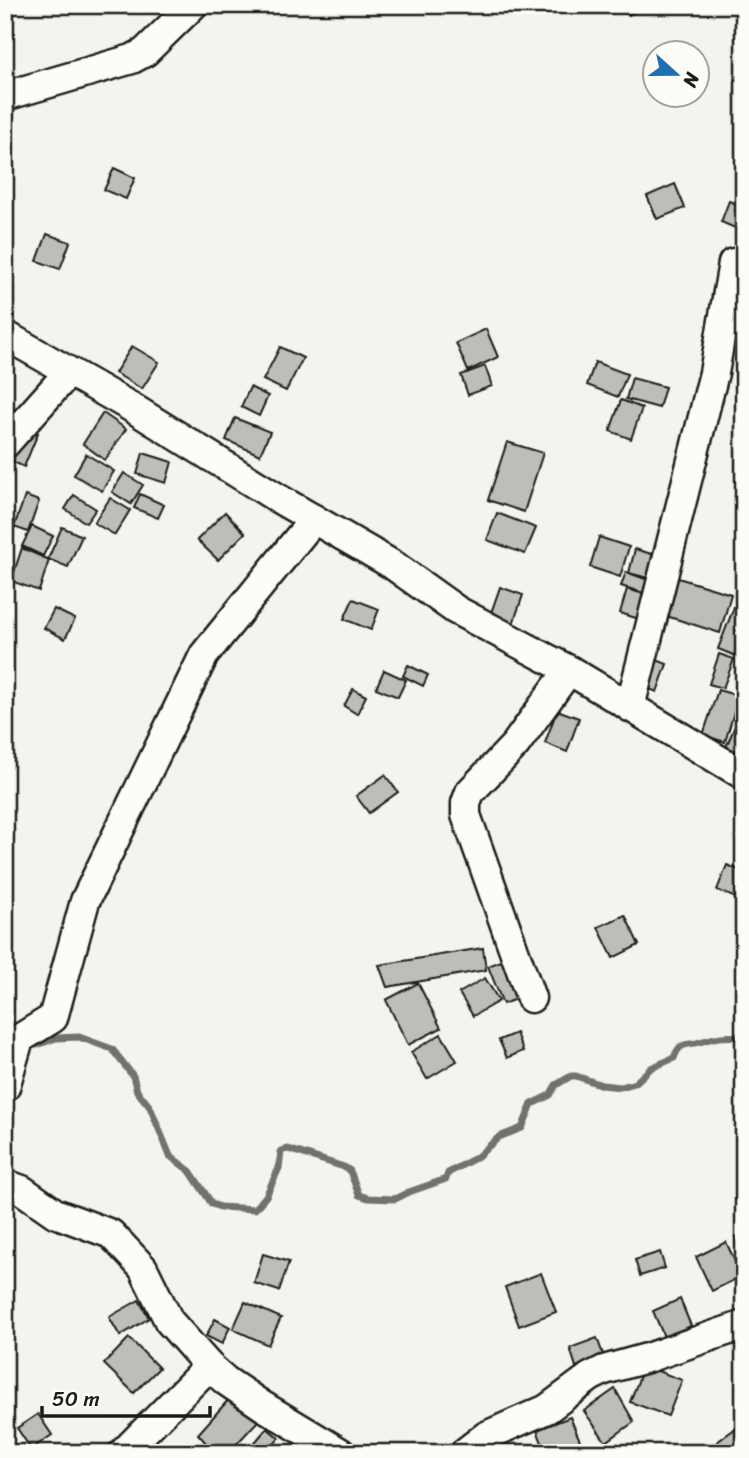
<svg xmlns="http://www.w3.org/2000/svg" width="749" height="1458" font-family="Sriracha,sans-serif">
<rect width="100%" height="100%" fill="#f4f3ee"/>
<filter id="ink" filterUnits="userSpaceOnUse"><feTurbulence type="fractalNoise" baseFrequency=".0143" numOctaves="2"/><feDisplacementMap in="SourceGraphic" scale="14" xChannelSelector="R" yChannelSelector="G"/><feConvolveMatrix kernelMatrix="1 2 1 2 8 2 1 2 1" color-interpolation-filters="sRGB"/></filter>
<g filter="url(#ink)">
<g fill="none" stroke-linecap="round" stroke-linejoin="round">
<g stroke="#72716f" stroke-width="7">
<polyline points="5,1017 16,1035"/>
<path d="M28,1043L37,1045L56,1038L79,1037L112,1049L133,1076L137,1091L150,1107L170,1156L190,1171L212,1204L220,1207L255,1209L266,1196L279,1168L281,1151L288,1149L344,1167L350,1171L359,1195L368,1198L395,1199L409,1192L446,1179L448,1173L477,1157L499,1137L522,1128L532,1104L550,1095L556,1085L571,1076H576L602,1085L621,1087L635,1083L651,1068L674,1058C680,1041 686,1046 700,1042C719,1036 723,1036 744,1037"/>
</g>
</g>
<g fill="#bebdba" stroke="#1c1c1c" stroke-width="2">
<polygon points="623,5 646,5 629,15"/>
<polygon points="114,168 135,178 126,199 104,190"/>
<polygon points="675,184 685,208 657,219 647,196"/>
<polygon points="729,201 744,207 735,228 721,222"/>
<polygon points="47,234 70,242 60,269 37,261"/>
<polygon points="486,329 498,357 468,371 456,343"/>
<polygon points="132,346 159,362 142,389 115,373"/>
<polygon points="280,347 303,358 286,391 263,380"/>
<polygon points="595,362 627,374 618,397 587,385"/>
<polygon points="485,366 492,386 468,395 461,375"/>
<polygon points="632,378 665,387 659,408 626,399"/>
<polygon points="250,387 268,396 259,416 241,407"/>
<polygon points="621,400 642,408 631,439 610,431"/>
<polygon points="103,413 126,429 105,460 83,444"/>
<polygon points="235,418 270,432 260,455 226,440"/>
<polygon points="21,426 38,433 24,467 7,459"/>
<polygon points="507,442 543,453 524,512 488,500"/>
<polygon points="143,453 172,462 166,483 137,474"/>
<polygon points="86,454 114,471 102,491 74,475"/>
<polygon points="124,473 143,485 131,504 112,492"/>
<polygon points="140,494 164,505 158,518 134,508"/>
<polygon points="74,495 96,509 86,523 65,509"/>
<polygon points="25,496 39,501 28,532 14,527"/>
<polygon points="110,498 130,510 115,535 94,523"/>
<polygon points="225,512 245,533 218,560 197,540"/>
<polygon points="497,513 536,528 525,554 487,540"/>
<polygon points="32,526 53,536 43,556 22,546"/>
<polygon points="62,527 82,536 68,567 48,559"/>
<polygon points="599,537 629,547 620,577 590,567"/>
<polygon points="22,548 49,560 39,591 11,581"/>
<polygon points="635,549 655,555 648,578 629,573"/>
<polygon points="626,572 651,581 647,594 621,586"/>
<polygon points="668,575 731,594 720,633 657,613"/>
<polygon points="500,587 523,595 513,624 490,616"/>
<polygon points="627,589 647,595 639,619 620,613"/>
<polygon points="739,594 744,595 744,659 718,649"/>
<polygon points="353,599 379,609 371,630 344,619"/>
<polygon points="54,609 75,619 65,639 44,628"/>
<polygon points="719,654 734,659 723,688 709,684"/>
<polygon points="649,657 667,664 657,692 638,685"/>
<polygon points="408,665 428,675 423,686 403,676"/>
<polygon points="384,670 406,680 398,697 376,688"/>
<polygon points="744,688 744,709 736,706"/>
<polygon points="353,689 366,696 357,714 344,706"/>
<polygon points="718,690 739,696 725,742 703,735"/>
<polygon points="557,710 579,718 567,752 545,743"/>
<polygon points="735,726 744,730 744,755 726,747"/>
<polygon points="385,775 398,792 369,813 356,796"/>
<polygon points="727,865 744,872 744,883 738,899 717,890"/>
<polygon points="625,915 639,945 613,958 598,927"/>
<polygon points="483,948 486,970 387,987 379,965"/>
<polygon points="509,958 524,996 503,1004 488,966"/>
<polygon points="485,978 499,1001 473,1016 459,993"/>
<polygon points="418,983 441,1028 408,1045 386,1000"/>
<polygon points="516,1033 523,1051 507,1058 499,1040"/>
<polygon points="441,1034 457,1061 427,1079 411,1052"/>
<polygon points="744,1233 744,1257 735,1237"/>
<polygon points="726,1242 742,1276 712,1291 696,1257"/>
<polygon points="660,1252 665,1268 640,1276 635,1260"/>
<polygon points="263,1254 289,1262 279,1291 254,1283"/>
<polygon points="541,1273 556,1312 519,1326 505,1287"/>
<polygon points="680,1299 691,1326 664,1337 653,1311"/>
<polygon points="139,1300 149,1318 120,1336 109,1317"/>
<polygon points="245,1302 281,1318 268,1345 233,1329"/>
<polygon points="215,1319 230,1327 222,1344 206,1336"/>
<polygon points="129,1338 159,1368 134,1393 104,1364"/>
<polygon points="597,1338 604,1357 576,1367 570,1348"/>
<polygon points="644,1366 682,1380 668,1416 630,1402"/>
<polygon points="615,1389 634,1422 606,1442 584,1411"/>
<polygon points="230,1398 258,1421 228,1453 215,1453 198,1434"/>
<polygon points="38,1414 52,1435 31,1449 17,1428"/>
<polygon points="570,1417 581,1443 557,1453 546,1453 537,1430"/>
<polygon points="744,1422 744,1453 724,1453 717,1442"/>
<polygon points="267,1428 279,1438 267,1453 258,1453 251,1447"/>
<polygon points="5,1440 18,1449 17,1453 5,1453"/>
<polygon points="163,1444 176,1453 157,1453"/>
</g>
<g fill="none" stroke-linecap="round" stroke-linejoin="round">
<defs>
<g id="minor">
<polyline points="5,96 132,59 145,52 193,5"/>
<polyline points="5,335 131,407 279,499 393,565 456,610 569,670 744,775"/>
<polyline points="5,444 69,372"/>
<polyline points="630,707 714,373 733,263"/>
<polyline points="531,998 466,815 466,803 470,792 515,745 569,670"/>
<polyline points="5,1087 19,1039 53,1018 85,901 204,655 314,519"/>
<polyline points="5,1184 22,1190 55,1213 111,1234 143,1268 169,1321 209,1366 226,1381 263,1406 341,1453"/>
<polyline points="123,1453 209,1366"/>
<polyline points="464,1453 486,1436 547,1409 590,1377 604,1370 647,1358 744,1325"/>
</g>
</defs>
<use href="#minor" stroke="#1c1c1c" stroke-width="33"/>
<use href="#minor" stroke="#fdfcf7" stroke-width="28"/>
</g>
</g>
<rect width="749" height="1458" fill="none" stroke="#fdfcf7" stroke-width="28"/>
<rect x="14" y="14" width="721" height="1430" fill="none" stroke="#1c1c1c" stroke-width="2.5" filter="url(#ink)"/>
<g transform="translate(676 74) rotate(111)"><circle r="33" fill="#fdfcf7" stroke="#a3a29f" stroke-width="2"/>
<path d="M0-5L12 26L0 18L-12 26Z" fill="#1f6fb2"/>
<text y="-10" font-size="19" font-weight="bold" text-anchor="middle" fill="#1c1c1c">N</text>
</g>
<path d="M42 1406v10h168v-10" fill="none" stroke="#1c1c1c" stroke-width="3.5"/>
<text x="52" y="1406" font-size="21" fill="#1c1c1c" stroke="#fdfcf7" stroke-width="5" paint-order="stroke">50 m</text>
</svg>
